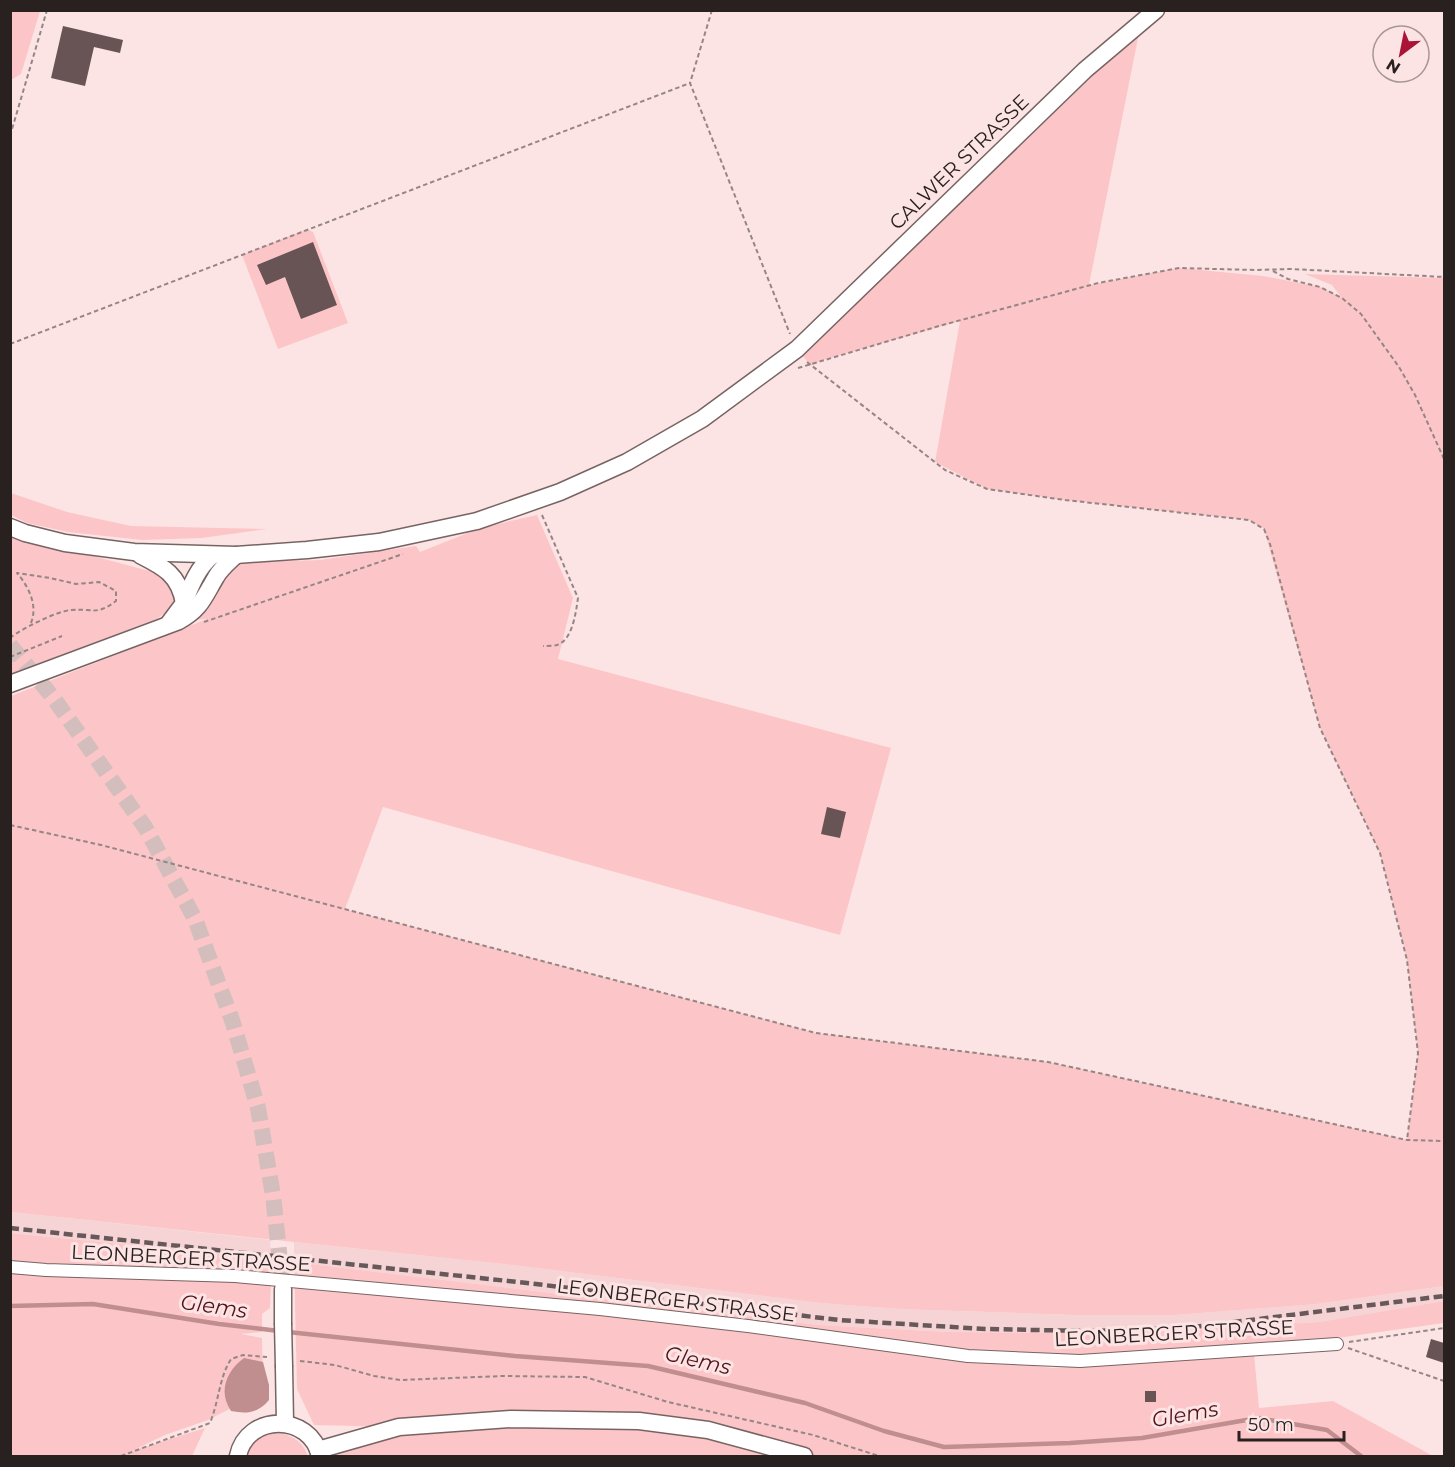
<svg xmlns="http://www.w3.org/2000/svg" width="1455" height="1467" font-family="Montserrat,sans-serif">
<rect width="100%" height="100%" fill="#fde4e4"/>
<g fill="#f6d4d5">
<polygon points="11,1212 270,1240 272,1259 11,1233"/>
<polygon points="294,1242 512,1265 820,1303 899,1309 1074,1315 1175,1315 1317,1304 1444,1286 1444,1301 1319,1322 1104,1333 949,1332 819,1325 294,1262"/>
</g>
<g fill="#fcc6c8">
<polygon points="11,10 40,11 21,74 11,80"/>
<polygon points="1141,23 1089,285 1179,268 1263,276 1320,287 1341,297 1332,285 1305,274 1444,278 1444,1286 1317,1304 1175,1315 1074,1315 899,1309 820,1303 512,1265 11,1212 11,696 207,619 193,620 233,567 250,562 320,560 416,546 420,552 480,528 537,515 573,598 558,659 891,748 840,935 383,807 345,909 816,1033 1048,1062 1407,1140 1418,1053 1407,960 1380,853 1320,728 1264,529 1249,520 1065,500 987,489 935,462 960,321 820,361 811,366 797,349"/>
<polygon points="307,229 313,232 348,323 278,349 242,255"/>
<polygon points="11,493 67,512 131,526 267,529 202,538 142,540 68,532 27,523 11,515"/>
<polygon points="10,532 63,548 157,573 173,589 175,598 172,607 157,619 11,674"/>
<polygon points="10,1233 272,1259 270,1308 262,1314 262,1332 241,1334 262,1338 263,1392 208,1420 165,1435 132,1451 205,1428 192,1456 11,1456"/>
<polygon points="294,1262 819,1325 949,1332 1104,1333 1319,1322 1444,1301 1444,1323 1323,1340 1082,1358 851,1344 1053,1368 1254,1354 1259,1408 1333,1401 1433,1456 317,1456 394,1427 314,1425 297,1389"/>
<path d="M275,1432C291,1435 302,1440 308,1456H244C252,1441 259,1435 275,1432Z"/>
</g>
<path fill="#c18e8f" d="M244,1358L263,1362L269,1385V1400C258,1413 247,1414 231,1411C218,1392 226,1371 244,1358Z"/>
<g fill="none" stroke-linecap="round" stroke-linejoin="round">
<g stroke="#c18e8f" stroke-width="4.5">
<polyline points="10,1306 93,1304 219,1324 279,1331"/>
<polyline points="288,1332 515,1356 648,1366 805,1403 884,1431 944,1447 1070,1443 1142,1438 1258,1418 1327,1430 1361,1456"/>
</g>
</g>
<g fill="#685454">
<polygon points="63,26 123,40 120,53 94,47 85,86 51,78"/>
<polygon points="313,242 337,305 301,319 285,277 266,285 257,265"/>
<polygon points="827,807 846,812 840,838 821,834"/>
<polygon points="1431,1339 1444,1343 1444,1363 1426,1357"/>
<rect x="1145" y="1391" width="11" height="11"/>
</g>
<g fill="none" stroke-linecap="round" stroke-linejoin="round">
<polyline stroke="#d3bdbd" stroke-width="16" stroke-dasharray="16 8" stroke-linecap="butt" points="10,645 55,700 145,827 195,919 233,1023 258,1108 273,1195 283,1289"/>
<defs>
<polyline id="street" points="10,1267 46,1270 235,1276 600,1309 748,1326 968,1356 1080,1361 1337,1344"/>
<g id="secondary">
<polyline points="10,527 25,533 65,543 134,552 236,555 307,550 379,542 477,521 560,492 627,462 702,419 797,349 1085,70 1156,10"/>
<path d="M140,555C164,567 179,575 184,603L169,623"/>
<path d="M184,603C191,585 198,567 213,555"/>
<path d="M10,684L179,621C201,609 204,597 216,577C221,568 229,562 236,555"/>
<polyline points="283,1289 283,1323"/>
<polyline points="284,1367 285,1423"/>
<polyline points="318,1450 399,1427 511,1419 639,1421 708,1430 804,1456"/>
<path d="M238,1456C247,1413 310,1413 320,1456"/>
</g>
</defs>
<use href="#street" stroke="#786363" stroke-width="14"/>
<use href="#secondary" stroke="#786363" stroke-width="19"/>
<g stroke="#968585" stroke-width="2" stroke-dasharray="4.5 3" stroke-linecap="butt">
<polyline points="712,10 690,83 790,334"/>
<polyline points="10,136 47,10"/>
<polyline points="1273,271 1288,279 1320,287 1342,298 1361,314 1399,367 1415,395 1444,459"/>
<polyline points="10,344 690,83"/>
<polyline points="807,362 945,470 987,489 1065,500 1249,520 1264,529 1270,544 1320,728 1380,853 1407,960 1418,1053 1407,1140"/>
<polyline points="798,368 939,326 1098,283 1179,268 1255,270 1291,269 1444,277"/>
<path d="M542,515L578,598C576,611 573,640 557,645C553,646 547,646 543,646"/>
<polyline points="204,622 403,554"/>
<path d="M10,638C21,629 57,611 71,610C94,608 96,616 116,601V591L99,582L76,584L50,578L17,573C29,587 39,607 30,625"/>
<polyline points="10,657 62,636"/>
<polyline points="10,825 101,845 816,1033 1048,1062 1407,1140 1444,1141"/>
<polyline points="1349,1342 1444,1328"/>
<polyline points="1348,1348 1444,1381"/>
<polyline points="300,1361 335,1365 374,1376 400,1380 503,1376 585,1377 668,1402 813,1435 879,1456"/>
<path d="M121,1456L210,1423C219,1401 219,1378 231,1359L243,1355L267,1357"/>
</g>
<use href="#street" stroke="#fff" stroke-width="12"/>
<use href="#secondary" stroke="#fff" stroke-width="16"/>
<polyline stroke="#675959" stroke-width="4.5" stroke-dasharray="9 4.5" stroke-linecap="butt" points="10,1228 527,1283 839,1320 985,1329 1089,1331 1186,1328 1444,1296"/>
<defs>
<polyline id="secondary-bridge" points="283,1323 284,1367"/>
</defs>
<use href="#secondary-bridge" stroke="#786363" stroke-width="19" stroke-linecap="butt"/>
<use href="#secondary-bridge" stroke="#fff" stroke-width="16"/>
</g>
<g text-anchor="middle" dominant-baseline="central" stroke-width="6" stroke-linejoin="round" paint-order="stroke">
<g font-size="20" fill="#292020" stroke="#fde4e4">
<text transform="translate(959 162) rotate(-44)">CALWER STRASSE</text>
<text transform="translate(191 1258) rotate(3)">LEONBERGER STRASSE</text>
<text transform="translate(676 1300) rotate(7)">LEONBERGER STRASSE</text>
<text transform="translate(1174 1333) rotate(-3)">LEONBERGER STRASSE</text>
</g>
<g font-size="21" font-style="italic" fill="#51121b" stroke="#fde4e4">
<text transform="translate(214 1306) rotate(8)">Glems</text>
<text transform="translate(698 1360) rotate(13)">Glems</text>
<text transform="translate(1185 1414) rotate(-10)">Glems</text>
</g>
</g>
<rect width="1455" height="1467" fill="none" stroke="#292020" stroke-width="24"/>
<g transform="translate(1401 54) rotate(212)"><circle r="28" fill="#fde4e4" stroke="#a89696" stroke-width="1.5"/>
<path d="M0-4.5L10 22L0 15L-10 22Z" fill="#aa1436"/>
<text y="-9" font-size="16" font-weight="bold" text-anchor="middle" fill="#292020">N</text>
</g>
<path d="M1239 1431v9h105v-9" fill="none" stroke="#292020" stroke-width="3"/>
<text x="1248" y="1431" font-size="18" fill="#292020" stroke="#fde4e4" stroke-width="4.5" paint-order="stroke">50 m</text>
</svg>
